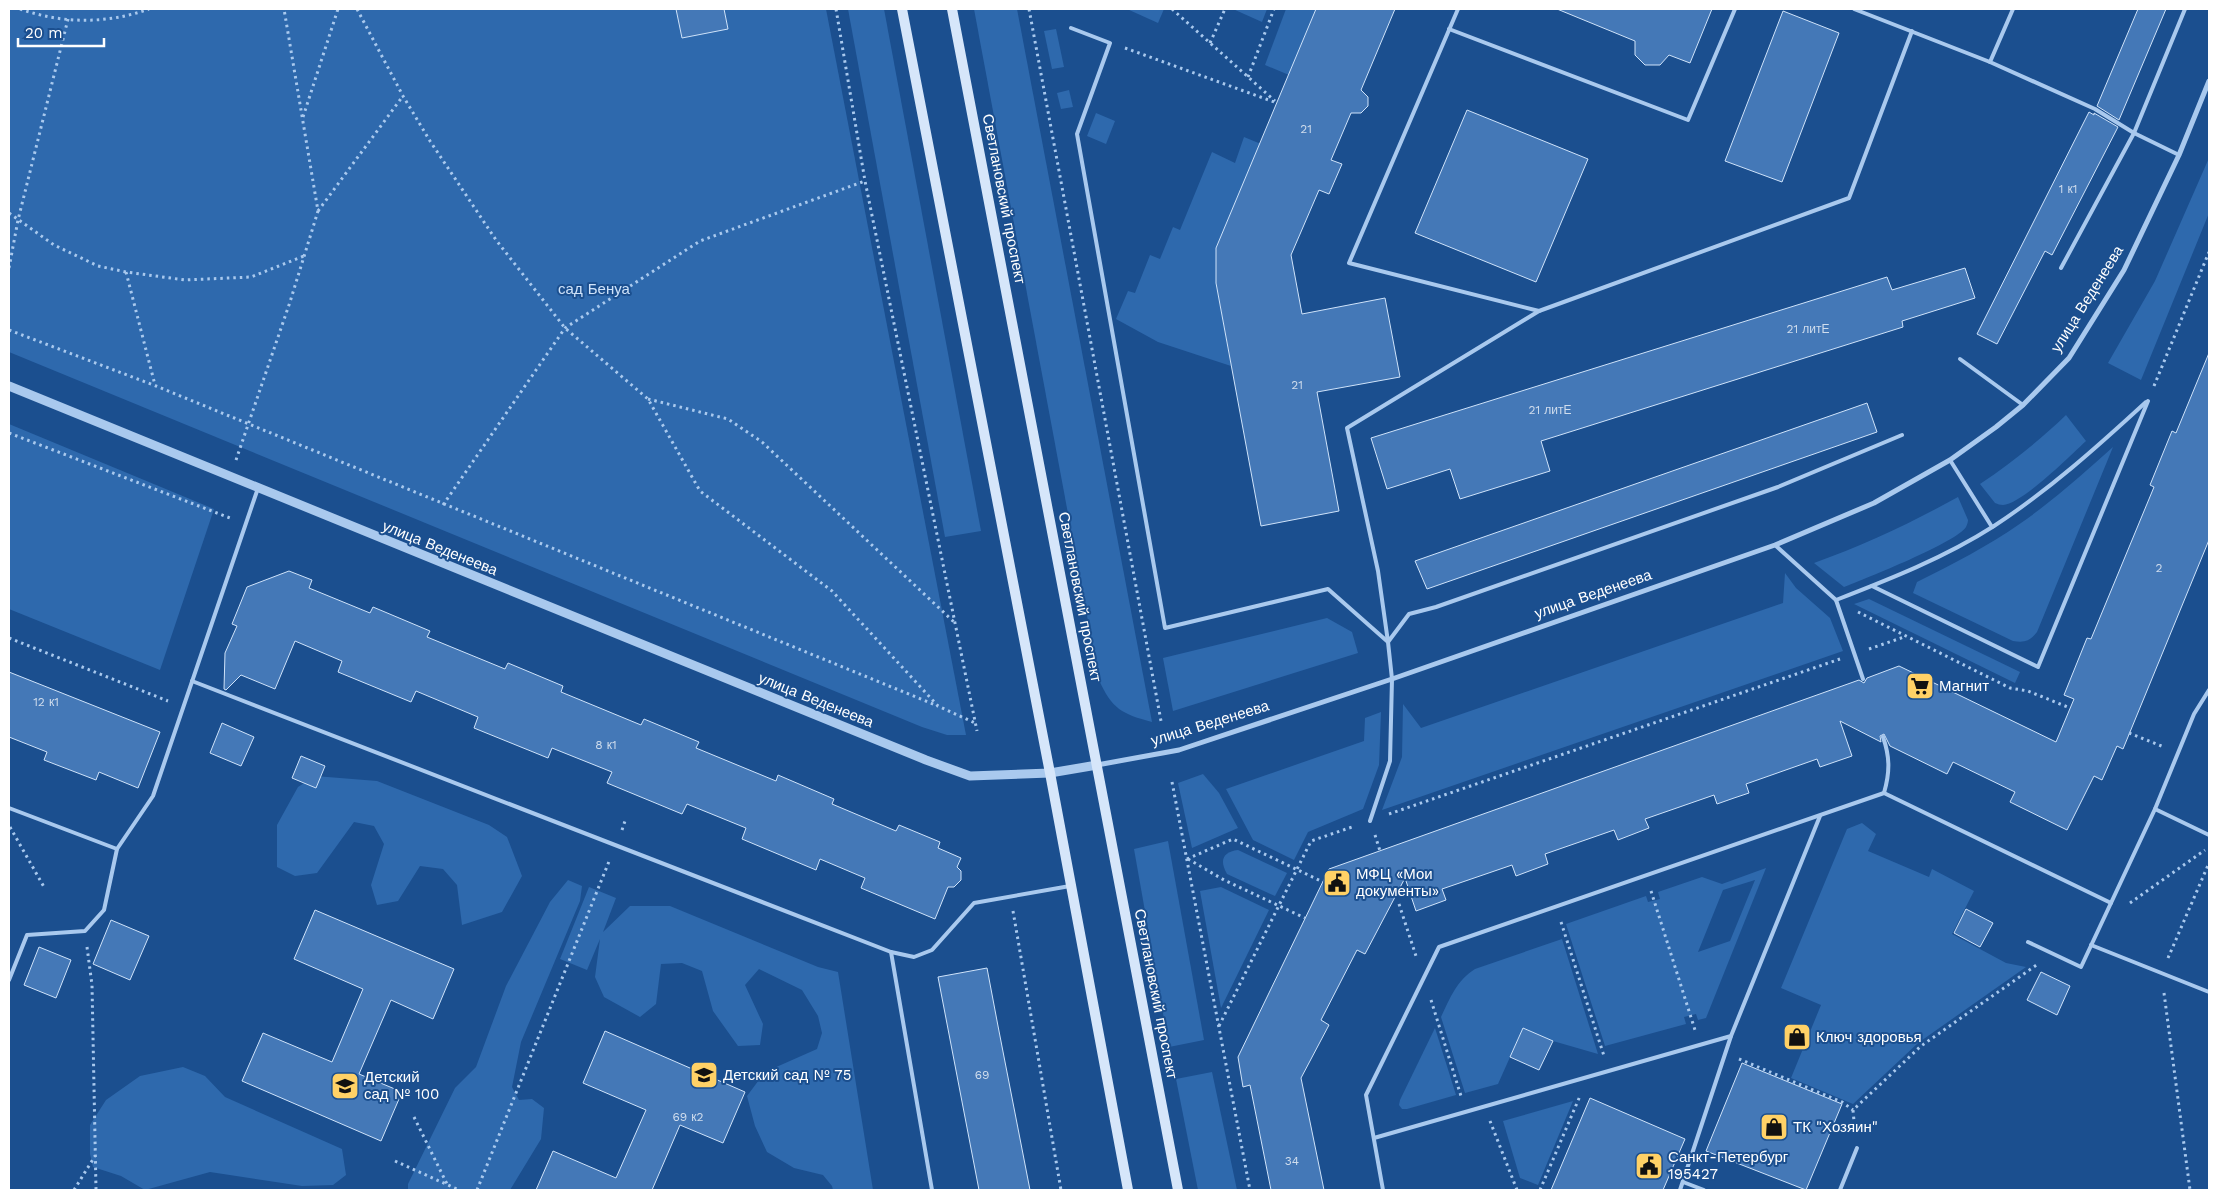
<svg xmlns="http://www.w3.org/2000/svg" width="2218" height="1199" font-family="'Work Sans',sans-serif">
<rect width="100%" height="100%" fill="#1b4f8f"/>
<g fill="#2e69ad" fill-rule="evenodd">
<polygon points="9,9 826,9 966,735 947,735 922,727 9,352"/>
<polygon points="848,9 884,9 981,531 945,537"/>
<path d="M974,9H1017L1152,722C1122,714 1112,709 1099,680Z"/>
<polygon points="1127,9 1164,9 1158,23"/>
<polygon points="1233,9 1267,9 1262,22"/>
<polygon points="1286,9 1316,9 1289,75 1265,65"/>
<polygon points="1056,29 1064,67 1052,69 1044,31"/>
<polygon points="1069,90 1073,107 1061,109 1057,93"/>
<polygon points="1096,113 1115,121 1106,144 1087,136"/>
<polygon points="1244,137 1261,144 1216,248 1216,283 1231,366 1158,342 1116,319 1128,291 1135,293 1150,255 1160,259 1173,227 1180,230 1212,152 1235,163"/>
<polygon points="2209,158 2209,213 2141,380 2108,363 2155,281"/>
<path d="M2066,415L2086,441C2071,455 2022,504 2003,505C2000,505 1998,504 1995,503L1980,484C2011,463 2039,441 2066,415Z"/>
<polygon points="9,424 214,509 160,670 9,609"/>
<path d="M2113,447L2037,632C2030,641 2025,643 2013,641L1913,593L1917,582C1953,564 1988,546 2021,523C2054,500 2084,473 2113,447Z"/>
<path d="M1958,497L1968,520C1968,522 1967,525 1966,527C1957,542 1865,579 1844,587L1814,563C1864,545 1911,523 1958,497Z"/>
<polygon points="1785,573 1796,588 1830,618 1843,651 1382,810 1402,757 1403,704 1421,728 1783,603"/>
<polygon points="1869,599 2020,672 2015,683 1854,604"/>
<polygon points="1327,618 1352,632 1358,653 1173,711 1163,658"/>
<polygon points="1381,712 1379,765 1363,809 1308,832 1294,860 1253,840 1226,789 1364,741 1365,718"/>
<polygon points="1203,774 1219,793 1238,828 1192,848 1178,783"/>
<polygon points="315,776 377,781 489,825 507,837 522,876 502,912 462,925 457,885 443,869 420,866 398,901 377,905 371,885 384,844 374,826 354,822 317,873 295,876 277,867 277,825 298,787"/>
<polygon points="1862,823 1876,834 1868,851 1929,877 1932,869 1974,891 1952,934 2006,963 2026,967 1918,1043 1853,1104 1791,1078 1821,1005 1781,988 1847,829"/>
<polygon points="1168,841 1204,1040 1169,1047 1134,849"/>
<path d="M1238,850L1287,873L1275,896L1227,874C1219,860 1223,852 1238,850Z"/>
<path d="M1766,868L1706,1018L1698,1020L1696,1014L1684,1017L1686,1024L1605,1046L1566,924L1646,896L1648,902L1660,899L1658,892L1702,877L1722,884ZM1755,880L1730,941L1698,952L1723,890Z"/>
<polygon points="568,880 582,886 580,901 521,1042 512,1087 519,1100 532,1099 544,1108 541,1139 510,1190 408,1190 408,1184 455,1088 476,1067 506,986 550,902"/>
<polygon points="589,887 616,898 603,932 630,906 670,906 818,967 838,972 873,1190 833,1190 832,1186 823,1175 794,1168 767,1152 755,1126 747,1096 765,1072 817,1049 822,1033 818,1016 802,990 759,969 745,985 763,1024 760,1045 738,1046 713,1011 702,971 682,963 661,964 656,1004 640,1017 604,997 595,977 600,939 587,970 560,959"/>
<polygon points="1221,887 1269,910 1221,1008 1200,891"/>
<path d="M1562,939L1598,1054L1553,1041L1523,1028L1498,1084L1465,1093L1441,1017C1450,998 1457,980 1475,969Z"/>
<polygon points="1435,1028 1456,1095 1407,1109 1402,1109 1399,1105 1400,1100"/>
<polygon points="183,1067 205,1076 225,1097 342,1149 346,1175 333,1185 302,1186 210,1172 145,1190 121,1176 93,1167 90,1154 90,1125 106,1100 140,1076"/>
<polygon points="1212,1072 1237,1190 1198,1190 1176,1079"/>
<polygon points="1573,1101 1538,1185 1520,1178 1503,1121"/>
</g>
<g fill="#4478b7" stroke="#cfe3fa">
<polygon points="676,9 724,9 728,29 682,38"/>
<polygon points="1316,9 1395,9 1361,90 1368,97 1368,106 1361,113 1351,113 1331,160 1342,164 1329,194 1319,190 1291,255 1302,314 1385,298 1400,377 1317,392 1339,511 1261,526 1216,283 1216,248"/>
<polygon points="1557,9 1712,9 1690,63 1669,55 1660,65 1645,65 1635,55 1635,41"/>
<polygon points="2138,9 2166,9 2119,120 2097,106"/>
<polygon points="1783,11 1839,33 1782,182 1725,161"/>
<polygon points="1467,110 1588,159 1536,282 1415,233"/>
<polygon points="2089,112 2094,115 2094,113 2118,127 2052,255 2045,251 1997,344 1977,334"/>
<polygon points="1965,268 1975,298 1902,321 1903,327 1541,441 1550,471 1460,499 1450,469 1387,489 1371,438 1887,277 1892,290"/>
<polygon points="2209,353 2209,540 2123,749 2117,746 2102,780 2094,776 2067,830 2010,802 2015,792 1953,762 1947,774 1890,746 1884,734 1880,736 1881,742 1840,721 1852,756 1820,767 1817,759 1746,784 1749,793 1734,798 1717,804 1714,795 1645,819 1649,828 1618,840 1614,830 1545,854 1548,864 1516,876 1512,865 1442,889 1446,900 1416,911 1405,878 1365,954 1357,950 1321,1020 1329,1025 1301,1078 1324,1190 1271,1190 1250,1085 1243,1087 1238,1057 1329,869 1859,680 1864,683 1867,678 1899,666 2056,742 2074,699 2064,695 2087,638 2091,639 2154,487 2150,485 2172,431 2176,433"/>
<polygon points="1867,403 1877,432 1427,589 1415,561"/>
<polygon points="289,571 312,580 309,588 370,613 373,607 430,631 427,637 505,669 508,663 563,686 561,692 641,725 644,719 699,742 696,748 776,781 778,775 834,799 832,804 896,831 899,825 940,842 938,848 961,858 957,867 961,871 961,880 954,887 948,887 935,919 861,888 865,878 820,859 816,870 742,839 746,828 687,804 682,814 607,783 612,772 552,748 548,758 474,728 478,717 416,691 411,702 338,672 342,661 295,641 275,689 241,675 226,690 224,689 225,653 237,626 232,624 247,587"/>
<polygon points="9,672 160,732 138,788 99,772 96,780 44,760 47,752 9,737"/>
<polygon points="222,723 254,737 241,766 210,753"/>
<polygon points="301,756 325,766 316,788 292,778"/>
<polygon points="1966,909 1993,923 1980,947 1954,933"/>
<polygon points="315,910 454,969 433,1019 391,1000 359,1074 402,1092 381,1141 242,1081 263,1033 332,1062 363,989 294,959"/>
<polygon points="111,920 149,936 130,980 93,964"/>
<polygon points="39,947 71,960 56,998 24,985"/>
<polygon points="987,968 998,1026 1030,1190 979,1190 938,977"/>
<polygon points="2041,972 2070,986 2057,1015 2027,1000"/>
<polygon points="1523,1028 1553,1041 1539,1070 1510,1057"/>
<polygon points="605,1031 745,1092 723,1143 680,1125 652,1190 536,1190 553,1151 616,1178 646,1110 583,1083"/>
<polygon points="1742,1063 1842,1104 1806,1190 1706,1151"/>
<polygon points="1590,1098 1685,1139 1663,1190 1551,1190"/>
</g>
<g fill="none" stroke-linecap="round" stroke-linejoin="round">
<g stroke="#a9c9ee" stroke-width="3" stroke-dasharray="2.5 4" stroke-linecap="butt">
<path d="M20,9C63,24 107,24 149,9"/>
<polyline points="357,9 403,96 430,141 496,240 565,328 648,399 700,491 832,591 938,706 975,723"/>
<polyline points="836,9 865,181 977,731"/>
<polyline points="1029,9 1161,721"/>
<polyline points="1172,9 1275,101"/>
<polyline points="1210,43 1225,9"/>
<polyline points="1125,48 1277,103"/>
<polyline points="1248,77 1274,9"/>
<polyline points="303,117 338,9"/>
<polyline points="318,211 403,96"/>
<polyline points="9,213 54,245 98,266 126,272 185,280 251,277 304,256"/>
<polyline points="9,268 18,220 68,19"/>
<polyline points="126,272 155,385"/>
<polyline points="9,330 156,386 938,706"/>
<polyline points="2154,386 2209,252"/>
<polyline points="648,399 728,419 762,442 954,622"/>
<polyline points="9,433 230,518"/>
<polyline points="236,460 290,302 318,211 284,9"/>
<polyline points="443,505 565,328 700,241 865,181"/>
<polyline points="1858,612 2010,688 2028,691 2070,708"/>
<polyline points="9,638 168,701"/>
<polyline points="1869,649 1904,637"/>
<polyline points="2129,733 2164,747"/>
<polyline points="1172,782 1250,1190"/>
<polyline points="1389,814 1840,659"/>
<polyline points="10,827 44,887"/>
<polyline points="622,830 626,818"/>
<polyline points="1375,835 1380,851"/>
<polyline points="1187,859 1233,839 1323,882"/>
<polyline points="1188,859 1224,880 1305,918"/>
<polyline points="1651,891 1695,1030"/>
<polyline points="2130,903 2205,850"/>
<polyline points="1399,904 1416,956"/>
<polyline points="1013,911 1061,1190"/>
<polyline points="1561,922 1604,1056"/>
<polyline points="87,947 92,985 96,1190"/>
<polyline points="2168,958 2209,863"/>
<polyline points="2164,993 2190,1190"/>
<polyline points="1431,1000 1461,1096"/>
<polyline points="1219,1026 1311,841 1355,826"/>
<polyline points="1739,1059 1842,1102 1853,1110"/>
<polyline points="414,1117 448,1186"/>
<polyline points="1490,1121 1517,1190"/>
<polyline points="1855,1132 1853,1110 1921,1046 2038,964"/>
<polyline points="395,1161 459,1190"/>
<polyline points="74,1190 95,1156"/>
<polyline points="477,1190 610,859"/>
<polyline points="1540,1190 1580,1096"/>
</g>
<g stroke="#a9c9ee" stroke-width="4">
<polyline points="1458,9 1349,263 1539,311"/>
<polyline points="1854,9 1990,62"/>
<polyline points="2013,9 1990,62 2095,109 2134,133 2179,155"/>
<polyline points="1071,28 1110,43 1077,134 1165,628 1328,589 1388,642 1392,679 1390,761 1370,821"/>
<polyline points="1449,29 1688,120 1735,9"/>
<polyline points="2061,268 2134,133 2185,9"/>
<polyline points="1960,359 2023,405"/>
<polyline points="1902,435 1778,487 1436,607 1409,614 1388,642 1378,571 1347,428 1539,311 1849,198 1912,31"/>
<polyline points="1950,460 1992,527"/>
<polyline points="1775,545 1836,600 1863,679"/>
<polyline points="1872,586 2038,667 2148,401"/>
<path d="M1836,600C1890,579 1944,558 1994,526C2049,490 2097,447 2146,402"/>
<polyline points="192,681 891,952 914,957 932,950 974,903 1070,886"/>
<path d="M1883,737C1890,757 1890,772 1884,793"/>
<polyline points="9,808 117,849 153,796 258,488"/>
<polyline points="2155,809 2209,835"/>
<polyline points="2028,942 2081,967 2155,809 2194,714 2209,690"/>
<polyline points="2091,945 2209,992"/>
<polyline points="891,952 932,1190"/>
<polyline points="9,980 27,935 85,931 104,910 117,849"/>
<polyline points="1374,1138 1731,1036 1820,816"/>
<polyline points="1683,1182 1704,1190"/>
<polyline points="1383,1190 1366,1095 1439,947 1884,793 2111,903"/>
<polyline points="1680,1190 1731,1036"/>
<polyline points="1840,1190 1857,1148"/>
</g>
<polyline stroke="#a9c9ee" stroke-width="5" points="1097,765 1179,750 1392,679 1775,545 1874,503 1950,460 1996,427 2023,405 2069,358 2124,270 2179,155 2209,81"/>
<polyline stroke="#a9c9ee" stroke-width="9" points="9,386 926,760 970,776 1050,773 1097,765"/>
<g stroke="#d6e6fa" stroke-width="10">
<polyline points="902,9 1050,773 1128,1190"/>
<polyline points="952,9 1178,1190"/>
</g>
</g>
<defs>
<symbol id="supermarket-square" viewBox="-11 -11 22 22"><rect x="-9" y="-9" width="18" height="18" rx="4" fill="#ffd166" stroke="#1b4f8f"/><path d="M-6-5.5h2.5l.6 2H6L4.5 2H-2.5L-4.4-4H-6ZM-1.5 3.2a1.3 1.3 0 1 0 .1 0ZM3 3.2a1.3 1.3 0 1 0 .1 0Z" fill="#111"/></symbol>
<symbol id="civic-square" viewBox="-11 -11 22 22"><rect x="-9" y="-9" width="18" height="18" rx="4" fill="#ffd166" stroke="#1b4f8f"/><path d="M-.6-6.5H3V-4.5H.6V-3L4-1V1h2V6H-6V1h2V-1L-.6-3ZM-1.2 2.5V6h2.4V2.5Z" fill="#111"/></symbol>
<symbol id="shop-square" viewBox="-11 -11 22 22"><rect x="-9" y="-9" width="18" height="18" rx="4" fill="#ffd166" stroke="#1b4f8f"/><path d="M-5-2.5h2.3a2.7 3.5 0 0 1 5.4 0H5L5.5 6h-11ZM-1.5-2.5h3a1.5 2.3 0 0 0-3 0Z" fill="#111"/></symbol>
<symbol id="school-square" viewBox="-11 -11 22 22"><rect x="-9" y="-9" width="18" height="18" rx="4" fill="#ffd166" stroke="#1b4f8f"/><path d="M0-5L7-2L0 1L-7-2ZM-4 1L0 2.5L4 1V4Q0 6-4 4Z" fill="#111"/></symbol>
</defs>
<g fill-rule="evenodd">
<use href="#supermarket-square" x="1904" y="670" width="32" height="32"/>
<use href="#civic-square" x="1321" y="867" width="32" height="32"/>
<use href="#shop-square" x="1781" y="1021" width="32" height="32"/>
<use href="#school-square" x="688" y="1059" width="32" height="32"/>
<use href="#school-square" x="329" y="1070" width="32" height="32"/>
<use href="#shop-square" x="1758" y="1111" width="32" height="32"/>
<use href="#civic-square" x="1633" y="1150" width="32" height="32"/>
</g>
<g text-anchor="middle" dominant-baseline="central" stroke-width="4" stroke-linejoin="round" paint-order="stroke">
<g font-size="12" fill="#d0dded">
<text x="1306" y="129">21</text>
<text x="2068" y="189">1 к1</text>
<text x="1808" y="329">21 литЕ</text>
<text x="1297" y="385">21</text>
<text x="1550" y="410">21 литЕ</text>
<text x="2159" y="568">2</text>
<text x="46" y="702">12 к1</text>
<text x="606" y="745">8 к1</text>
<text x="982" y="1075">69</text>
<text x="688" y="1117">69 к2</text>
<text x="1292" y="1161">34</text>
</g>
<g font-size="15" fill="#fff" stroke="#1b4f8f">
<text transform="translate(1004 199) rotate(79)">Светлановский проспект</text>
<text transform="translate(2087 299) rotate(-58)">улица Веденеева</text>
<text transform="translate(440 548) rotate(22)">улица Веденеева</text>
<text transform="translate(1593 594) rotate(-19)">улица Веденеева</text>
<text transform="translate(1080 597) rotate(79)">Светлановский проспект</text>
<text transform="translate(816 700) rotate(22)">улица Веденеева</text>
<text transform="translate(1210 723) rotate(-17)">улица Веденеева</text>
<text transform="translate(1156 994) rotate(79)">Светлановский проспект</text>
</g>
<g font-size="15" fill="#cfe3fa" stroke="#1b4f8f">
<text x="594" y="289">сад Бенуа</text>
</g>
<g font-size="15" fill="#fff" stroke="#1b4f8f" text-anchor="start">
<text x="1939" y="686">Магнит</text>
<text x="1356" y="874">МФЦ «Мои<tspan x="1356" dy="17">документы»</tspan></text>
<text x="1816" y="1037">Ключ здоровья</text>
<text x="723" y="1075">Детский сад № 75</text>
<text x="364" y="1077">Детский<tspan x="364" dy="17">сад № 100</tspan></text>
<text x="1793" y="1127">ТК "Хозяин"</text>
<text x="1668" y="1157">Санкт-Петербург<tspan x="1668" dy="17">195427</tspan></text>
</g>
</g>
<rect width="2218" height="1199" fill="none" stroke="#ffffff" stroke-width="20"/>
<path d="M18 38v8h86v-8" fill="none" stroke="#ffffff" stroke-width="2.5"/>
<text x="25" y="38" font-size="15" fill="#ffffff" stroke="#1b4f8f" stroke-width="4" paint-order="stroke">20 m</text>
</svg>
